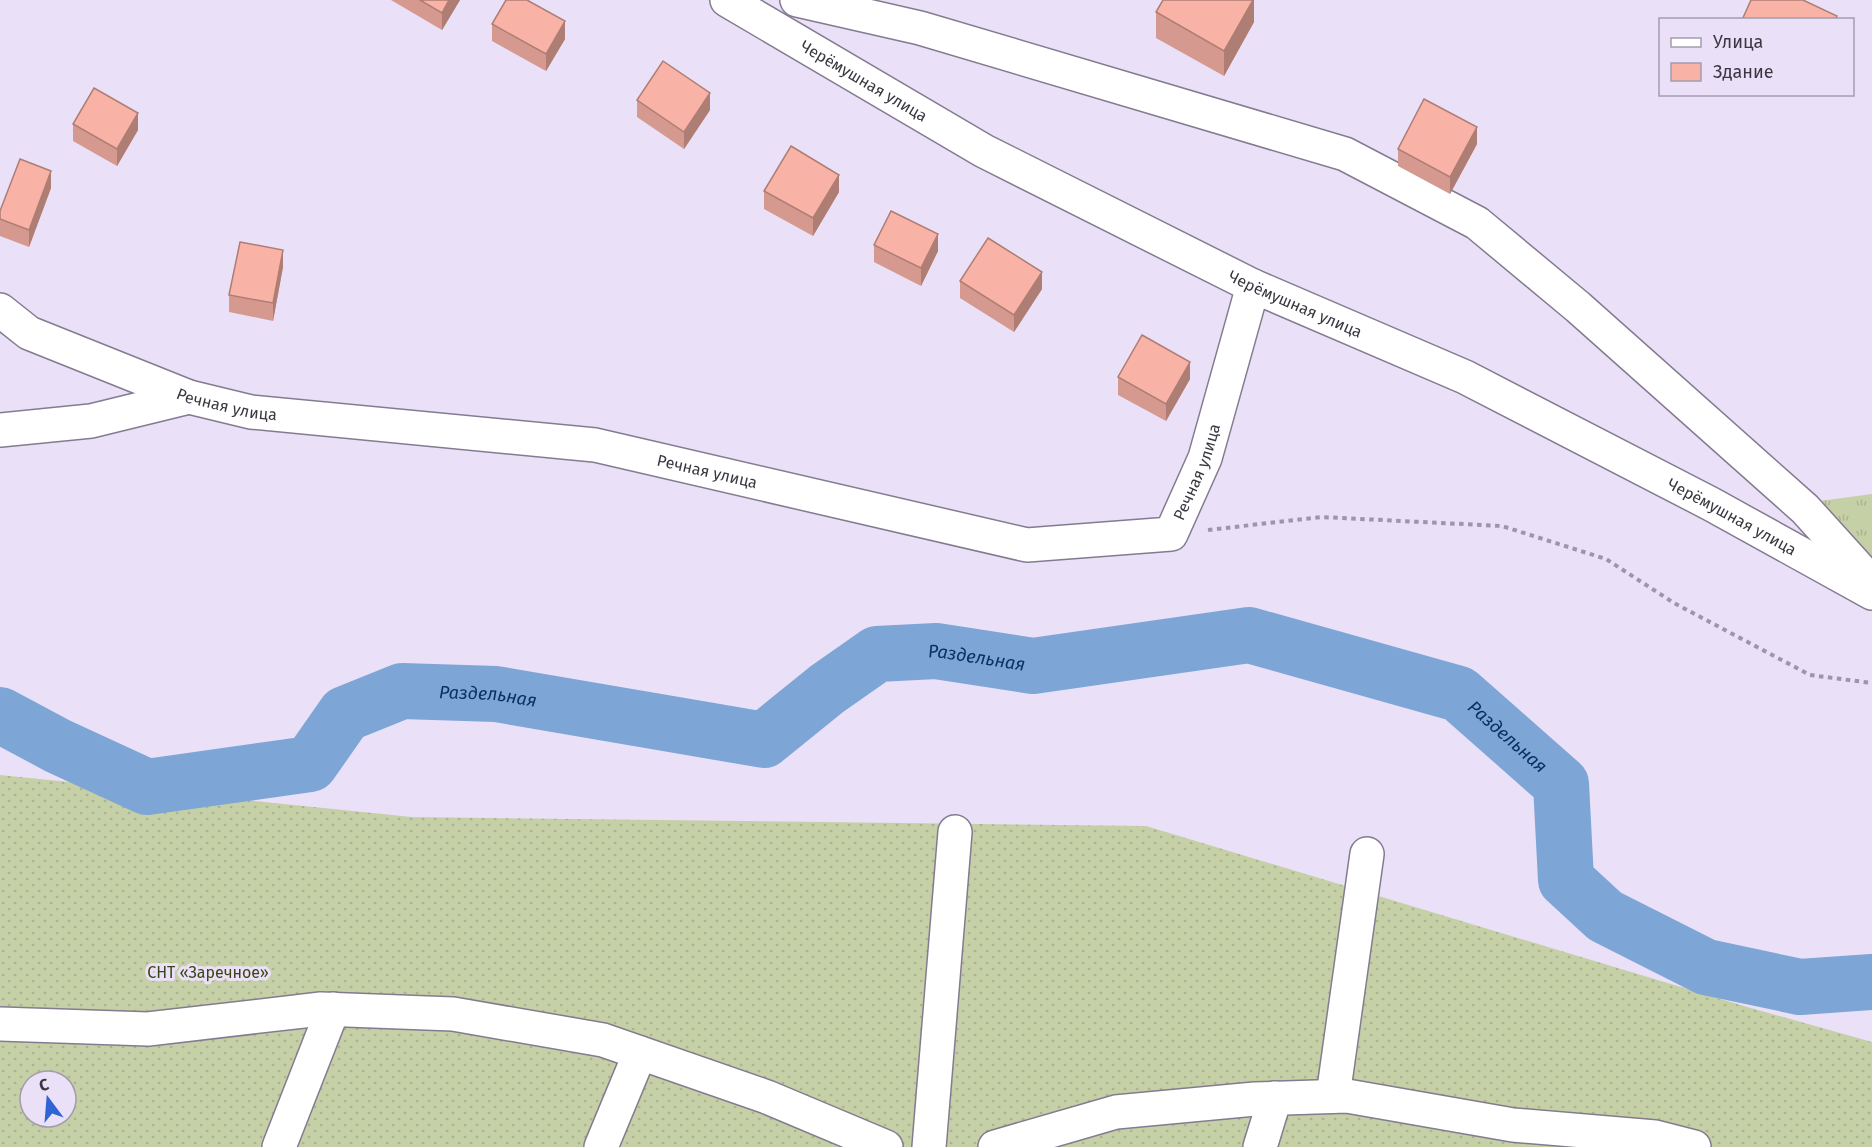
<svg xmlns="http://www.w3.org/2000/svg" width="1872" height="1147" font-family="'Fira Sans',sans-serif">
<defs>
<pattern id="grass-tufts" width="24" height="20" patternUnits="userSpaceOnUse" patternTransform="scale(1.5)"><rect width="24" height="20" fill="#c6d0a6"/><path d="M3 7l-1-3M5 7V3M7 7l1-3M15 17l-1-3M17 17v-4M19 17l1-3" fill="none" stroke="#abb390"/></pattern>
<pattern id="garden-dots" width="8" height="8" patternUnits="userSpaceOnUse" patternTransform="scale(1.5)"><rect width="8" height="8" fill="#c6d0a6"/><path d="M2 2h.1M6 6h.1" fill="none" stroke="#abb390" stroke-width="1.8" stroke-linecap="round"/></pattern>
</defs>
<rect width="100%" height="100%" fill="#eae0f7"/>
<polygon fill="url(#grass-tufts)" points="1872,494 1872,576 1805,503"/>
<path fill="url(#garden-dots)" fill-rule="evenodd" d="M0,775L412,817L1146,826L1744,1006L1872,1042V1147H0ZM30,1081H66V1117H30Z"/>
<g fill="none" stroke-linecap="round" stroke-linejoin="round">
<path stroke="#7da5d6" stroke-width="56" id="s1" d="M0,715L58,746L147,787L310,764L345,714L402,691L496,694L764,740L827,689L877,654L936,651L1033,666L1249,635L1459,694L1561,784L1566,880L1605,916L1706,967L1800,987L1872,982"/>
<defs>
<g id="minor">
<path id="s2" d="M727,0L984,151L1253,286L1465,377L1711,504L1872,593"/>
<polyline points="797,0 920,28 1345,154 1477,223 1578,307 1805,509 1872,583"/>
<path id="s3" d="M0,310L29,333L189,397L251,412L595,445L1027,545L1171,534L1205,458L1253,286"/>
<polyline points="0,430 91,421 189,397"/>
<polyline points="0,1024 148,1029 321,1009 453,1014 603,1040 767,1097 886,1147"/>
<polyline points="1333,1096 1367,854"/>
<polyline points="279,1147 333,1009"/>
<polyline points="601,1147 640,1053"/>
<polyline points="929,1147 955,832"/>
<polyline points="995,1147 1116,1112 1255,1099 1347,1096 1513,1125 1655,1137 1694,1147"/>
<polyline points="1260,1147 1275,1098"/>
</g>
</defs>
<use href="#minor" stroke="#847b90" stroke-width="36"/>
<polyline stroke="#9d96a6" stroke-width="4" stroke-dasharray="4.5 4.5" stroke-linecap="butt" points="1208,530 1321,517 1502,526 1606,559 1674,603 1810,675 1872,683"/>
<use href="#minor" stroke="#fff" stroke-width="33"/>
</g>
<g fill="#d5998f">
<polygon points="391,0 460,0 442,30"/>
<polygon points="1254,0 1254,22 1224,76 1156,38 1156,12"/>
<polygon points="492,24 565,39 546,71 492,41"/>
<polygon points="637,100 710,110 684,149 637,117"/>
<polygon points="73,124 138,130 117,166 73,141"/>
<polygon points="1477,144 1450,194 1398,166 1398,149"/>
<polygon points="51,188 29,247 0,236 0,211"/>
<polygon points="764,191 839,192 813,236 764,209"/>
<polygon points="874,245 938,251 921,286 874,262"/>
<polygon points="283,267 273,321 229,312 229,295"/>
<polygon points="960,281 1042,289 1014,332 960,298"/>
<polygon points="1118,377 1190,379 1166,421 1118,395"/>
</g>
<g fill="#ae7d74">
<polygon points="449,0 460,0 442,30 442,13"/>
<polygon points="1253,0 1254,0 1254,22 1224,76 1224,51"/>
<polygon points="565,21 565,39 546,71 546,54"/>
<polygon points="710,93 710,110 684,149 684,132"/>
<polygon points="138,113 138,130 117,166 117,149"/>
<polygon points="1477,127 1477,144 1450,194 1450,177"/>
<polygon points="51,171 51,188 29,247 29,230"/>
<polygon points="839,175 839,192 813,236 813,218"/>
<polygon points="938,234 938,251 921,286 921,268"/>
<polygon points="283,250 283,267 273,321 273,303"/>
<polygon points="1042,272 1042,289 1014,332 1014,315"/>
<polygon points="1190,362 1190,379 1166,421 1166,404"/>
</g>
<g fill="#f8b2a6" stroke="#ae7d74" stroke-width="1.5">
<polygon points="420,0 449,0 442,13"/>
<polygon points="506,0 527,0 565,21 546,54 492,24"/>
<polygon points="1163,0 1253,0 1224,51 1156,12"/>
<polygon points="1751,0 1803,0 1837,16 1835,20 1742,20"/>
<polygon points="663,61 710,93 684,132 637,100"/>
<polygon points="94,88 138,113 117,149 73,124"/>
<polygon points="1424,99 1477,127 1450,177 1398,149"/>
<polygon points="791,146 839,175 813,218 764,191"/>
<polygon points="20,159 51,171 29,230 0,219 0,211"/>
<polygon points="891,211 938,234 921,268 874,245"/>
<polygon points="988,238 1042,272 1014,315 960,281"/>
<polygon points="240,242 283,250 273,303 229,295"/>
<polygon points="1142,335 1190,362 1166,404 1118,377"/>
</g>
<g text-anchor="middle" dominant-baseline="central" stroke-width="6" stroke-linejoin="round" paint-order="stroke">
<g font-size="16" fill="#3b3740" stroke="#eae0f7">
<text stroke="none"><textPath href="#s2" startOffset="159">Черёмушная улица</textPath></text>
<text stroke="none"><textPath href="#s2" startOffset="645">Черёмушная улица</textPath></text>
<text stroke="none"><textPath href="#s3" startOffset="248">Речная улица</textPath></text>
<text stroke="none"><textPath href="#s3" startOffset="734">Речная улица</textPath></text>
<text stroke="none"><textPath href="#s3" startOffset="1274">Речная улица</textPath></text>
<text stroke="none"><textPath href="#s2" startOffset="1131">Черёмушная улица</textPath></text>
</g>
<g font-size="16" fill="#3c4415" stroke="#eae0f7">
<text x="208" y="972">СНТ «Заречное»</text>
</g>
<g font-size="18" font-style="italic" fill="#083360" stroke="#eae0f7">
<text stroke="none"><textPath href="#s1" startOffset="1059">Раздельная</textPath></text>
<text stroke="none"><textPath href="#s1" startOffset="537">Раздельная</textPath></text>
<text stroke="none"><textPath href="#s1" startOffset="1617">Раздельная</textPath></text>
</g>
</g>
<rect x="1659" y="18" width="195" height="78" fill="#eae0f7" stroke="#a49cae" stroke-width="1.5"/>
<rect x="1671" y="38" width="30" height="9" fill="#ffffff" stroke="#a49cae" stroke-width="1.5"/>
<text x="1713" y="48" font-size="18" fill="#3b3740">Улица</text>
<rect x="1671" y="63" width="30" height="18" fill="#f8b2a6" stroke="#a49cae" stroke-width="1.5"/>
<text x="1713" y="78" font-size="18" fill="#3b3740">Здание</text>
<g transform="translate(48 1099) rotate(344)"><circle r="28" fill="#eae0f7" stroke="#a49cae" stroke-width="1.5"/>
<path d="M0-4.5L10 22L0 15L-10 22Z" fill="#3064d3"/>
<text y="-9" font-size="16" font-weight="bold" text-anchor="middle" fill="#3b3740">С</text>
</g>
</svg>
